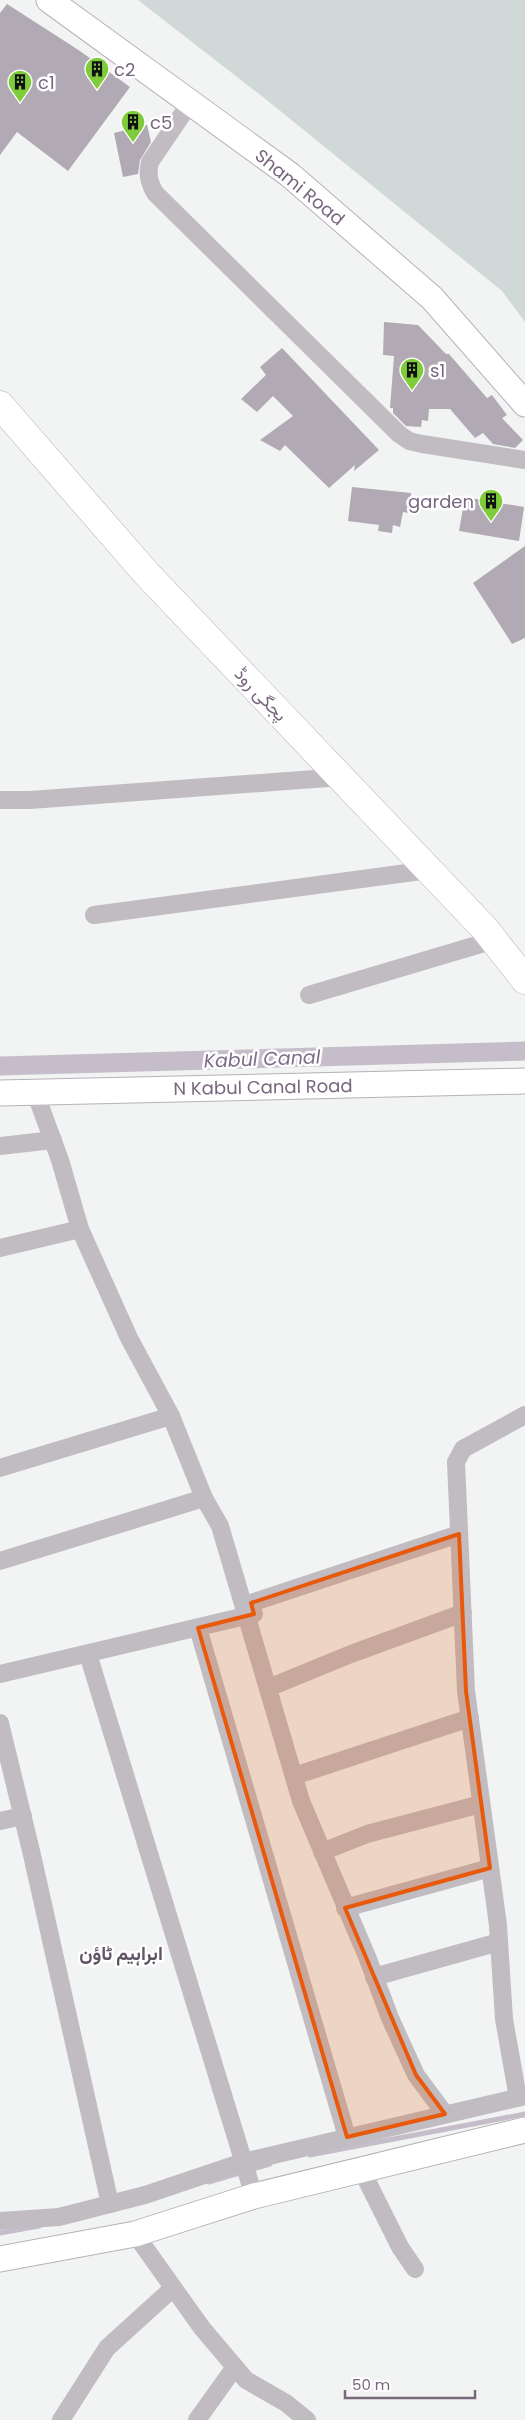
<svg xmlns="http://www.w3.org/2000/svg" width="525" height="2420" font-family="Poppins,Vazirmatn,sans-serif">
<rect width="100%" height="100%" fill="#f1f4f2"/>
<polygon fill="#d1d8d8" points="138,0 525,0 525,322 502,291 268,101"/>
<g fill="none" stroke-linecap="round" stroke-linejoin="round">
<g stroke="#c5beca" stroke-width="5">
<polyline points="310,2155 525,2114"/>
<polyline points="209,2182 270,2164"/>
<polyline points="0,2233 39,2226"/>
</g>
<polyline stroke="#c5beca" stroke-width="19" points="0,1066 525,1051"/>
</g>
<g fill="#b1aab4">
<polygon points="7,4 80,51 130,87 68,171 17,132 0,155 0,13"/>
<polygon points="147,125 151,142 140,160 138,174 123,177 114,133"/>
<polygon points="384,322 418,325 446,354 449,354 487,398 492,395 507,415 502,418 523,440 515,448 493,444 483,433 475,438 450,409 429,409 428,421 422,420 421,427 406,426 393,413 393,408 390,408 394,356 383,355"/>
<polygon points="282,348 379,450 354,471 355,465 329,488 285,445 280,451 260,440 293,416 273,396 257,412 241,399 266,375 260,367"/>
<polygon points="352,487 411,493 409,513 403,512 400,527 393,525 392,533 378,531 379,525 348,521"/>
<polygon points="465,497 524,507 519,541 459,531"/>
<polygon points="525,546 525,638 512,644 473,583"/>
</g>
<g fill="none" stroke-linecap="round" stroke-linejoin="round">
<defs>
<g id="secondary">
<polyline points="49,0 290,175 432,298 525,404"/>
<polyline points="0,1093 525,1081"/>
<polyline points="0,2259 135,2234 254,2196 525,2130"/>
</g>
<polyline id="primary" points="0,405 146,573 485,929 525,980"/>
</defs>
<use href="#secondary" stroke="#b7b1b9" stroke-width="27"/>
<use href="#primary" stroke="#b5b0b7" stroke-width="29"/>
<g stroke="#c1bcc2" stroke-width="18">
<path d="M190,103L150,162C147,174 149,182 155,193L399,434L409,441L422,444L525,460"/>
<polyline points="0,800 30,800 341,777"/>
<polyline points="94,915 429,870"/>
<polyline points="309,995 494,940"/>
<polyline points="35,1092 60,1160 80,1229 129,1338 171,1416 204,1498 220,1526 301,1801 368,1959 390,2018 416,2075 445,2114"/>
<polyline points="0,1146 53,1140"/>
<polyline points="0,1248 80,1229"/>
<polyline points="0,1468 171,1416"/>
<polyline points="0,1561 204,1498"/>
<polyline points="198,1628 347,2137"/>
<polyline points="88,1654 254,2196"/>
<polyline points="0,1674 254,1614 251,1603 459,1534"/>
<polyline points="268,1688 351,1654 463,1613"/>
<polyline points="0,1723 32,1855 110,2204"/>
<polyline points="294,1776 470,1718"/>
<polyline points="0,1821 23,1816"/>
<polyline points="322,1852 367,1834 481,1804"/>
<polyline points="345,1908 490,1868"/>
<polyline points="374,1977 499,1942"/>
<polyline points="518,2098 504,2019 498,1925 466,1691 456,1462 463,1449 525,1415"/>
<polyline points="361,2169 400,2247 415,2269"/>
<polyline points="0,2221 59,2217 145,2195 243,2162 525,2096"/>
<polyline points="135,2234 202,2328 246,2380 286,2403 307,2420"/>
<polyline points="61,2420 107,2348 173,2288"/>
<polyline points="197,2420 235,2367"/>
</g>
<use href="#secondary" stroke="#fff" stroke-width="25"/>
<use href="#primary" stroke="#fff" stroke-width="28"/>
</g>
<path fill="#e8590c" fill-opacity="0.2" stroke="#e8590c" stroke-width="4" stroke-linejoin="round" d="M459,1534L466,1691L490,1868L345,1908L416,2075L445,2114L347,2137L198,1628L254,1614L251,1603Z"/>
<defs>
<symbol id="building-pin" viewBox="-11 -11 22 30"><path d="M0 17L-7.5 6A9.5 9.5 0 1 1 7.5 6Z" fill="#7fcc3a" stroke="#fff"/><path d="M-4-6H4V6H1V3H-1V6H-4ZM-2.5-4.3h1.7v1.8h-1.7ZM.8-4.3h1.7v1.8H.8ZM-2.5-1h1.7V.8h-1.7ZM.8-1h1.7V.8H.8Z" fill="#111"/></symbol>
</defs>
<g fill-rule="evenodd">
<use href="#building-pin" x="83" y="55" width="28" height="38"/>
<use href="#building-pin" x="6" y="68" width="28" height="38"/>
<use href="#building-pin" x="119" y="108" width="28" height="38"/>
<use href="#building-pin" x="398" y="356" width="28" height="38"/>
<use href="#building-pin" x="477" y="487" width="28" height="38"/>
</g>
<g text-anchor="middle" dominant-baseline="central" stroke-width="5" stroke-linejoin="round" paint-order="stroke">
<g font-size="18" fill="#78677e" stroke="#fff" text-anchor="start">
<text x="114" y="69">c2</text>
<text x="38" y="82">c1</text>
<text x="150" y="122">c5</text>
<text x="430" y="370">s1</text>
<text x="474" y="501" text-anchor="end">garden</text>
</g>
<g font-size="18" fill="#78677e" stroke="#fff">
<text transform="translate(300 187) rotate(39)">Shami Road</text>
<text transform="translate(261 694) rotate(46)">پجگی روڈ</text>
<text transform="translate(263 1087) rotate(-1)">N Kabul Canal Road</text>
</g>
<g font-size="19" font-style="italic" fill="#7d6d89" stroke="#fff">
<text transform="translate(262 1059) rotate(-2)">Kabul Canal</text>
</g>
<g font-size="19" font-weight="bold" fill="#605464" stroke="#fff">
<text x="121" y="1953">ابراہیم ٹاؤن</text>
</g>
</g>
<path d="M345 2390v8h130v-8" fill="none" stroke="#78677e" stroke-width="2.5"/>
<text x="352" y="2390" font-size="15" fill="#78677e" stroke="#ffffff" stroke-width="4" paint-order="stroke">50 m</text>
</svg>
